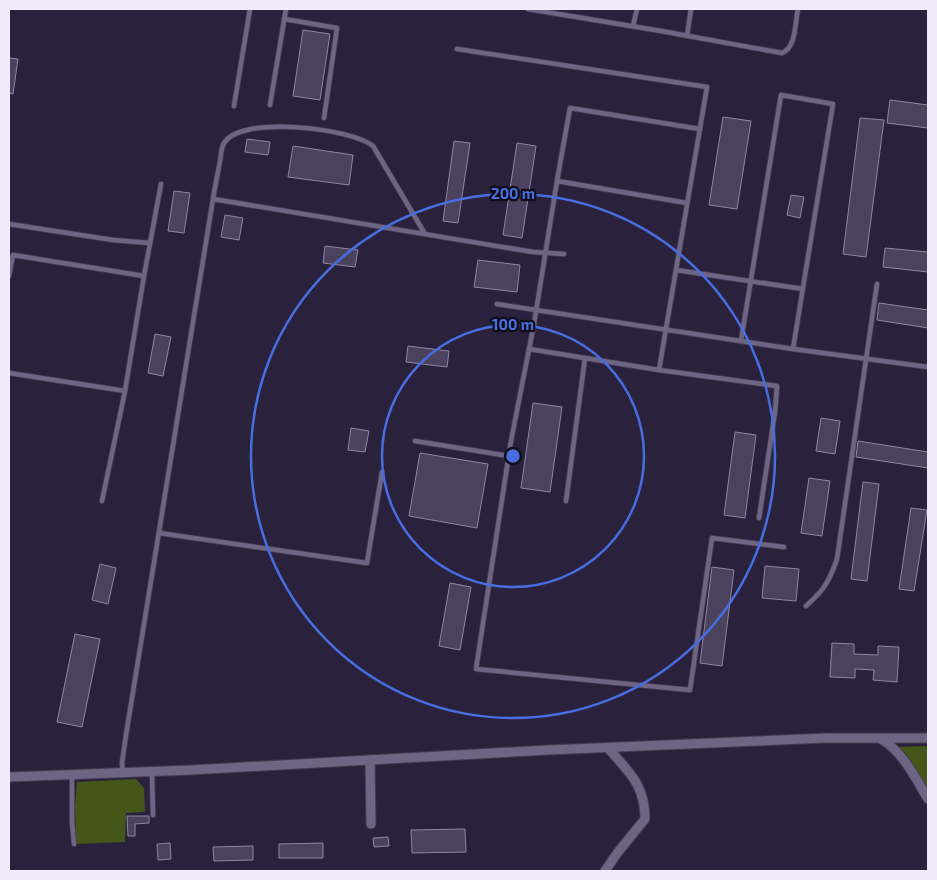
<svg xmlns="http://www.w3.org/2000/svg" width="937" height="880" font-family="'Exo 2',sans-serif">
<rect width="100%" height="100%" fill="#2a223c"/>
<g fill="#455619">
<polygon points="928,746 928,789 899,747"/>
<polygon points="136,779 144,788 145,812 126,813 125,842 76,844 75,806 77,782"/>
</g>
<g fill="#4b425e" stroke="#8f85a5">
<polygon points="303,30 330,34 320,100 293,96"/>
<polygon points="9,58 18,59 13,94 9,93"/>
<polygon points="890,100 928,105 928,128 887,123"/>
<polygon points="723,117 751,121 737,209 709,205"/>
<polygon points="860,118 884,120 866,257 843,254"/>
<polygon points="247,139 270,142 268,155 245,152"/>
<polygon points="454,141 470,143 458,223 443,221"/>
<polygon points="517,143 536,146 522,238 503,235"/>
<polygon points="293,146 353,155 349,185 288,177"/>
<polygon points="174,191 190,193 184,233 168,231"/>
<polygon points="791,195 804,197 800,218 787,215"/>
<polygon points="225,215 243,218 239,240 221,237"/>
<polygon points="325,246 358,250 355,267 323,263"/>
<polygon points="885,248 928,252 928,272 883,267"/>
<polygon points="478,260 520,265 517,292 474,287"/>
<polygon points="879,303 928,310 928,328 877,320"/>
<polygon points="155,334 171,337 163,376 148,373"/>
<polygon points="408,346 449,351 447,367 406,362"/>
<polygon points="533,403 562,407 550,492 521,488"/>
<polygon points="821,418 840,421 835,454 816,451"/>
<polygon points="351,428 369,431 365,452 348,450"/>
<polygon points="735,432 756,435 745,518 724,515"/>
<polygon points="858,441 928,452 928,468 856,457"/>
<polygon points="420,453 488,464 477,528 409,516"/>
<polygon points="809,478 830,481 822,536 801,533"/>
<polygon points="863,482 879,484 867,581 851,579"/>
<polygon points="911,508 927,510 914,591 899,589"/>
<polygon points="100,564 116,568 108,604 92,600"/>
<polygon points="765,566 799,569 796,601 762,598"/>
<polygon points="712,567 734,570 722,666 700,663"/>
<polygon points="450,583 471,587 460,650 439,646"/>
<polygon points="75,634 100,639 82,727 57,722"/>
<polygon points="832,643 854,644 854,654 878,655 878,646 899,647 897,682 873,680 874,670 855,669 855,678 830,677"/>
<polygon points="127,816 149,816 149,823 135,824 135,836 128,836"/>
<polygon points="465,829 466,852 412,853 411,830"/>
<polygon points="388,837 389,846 374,847 373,838"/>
<polygon points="170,843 171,859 158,860 157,844"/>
<polygon points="323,843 323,858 279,858 279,844"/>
<polygon points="253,846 253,860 214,861 213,847"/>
</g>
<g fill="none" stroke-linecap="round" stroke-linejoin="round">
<defs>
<g id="lane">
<path d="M528,9L661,31L782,53C796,48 795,23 798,9"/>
<polyline points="284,19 337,28 324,118"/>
<polyline points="633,26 637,9"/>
<polyline points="687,36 691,9"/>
<polyline points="457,49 707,87 659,370"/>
<polyline points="270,105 286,9"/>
<polyline points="234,106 250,9"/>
<polyline points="557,181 534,324 511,441 476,669 690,690 712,538 784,547"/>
<path d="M213,199C215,186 218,173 220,161C221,156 221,150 223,145C237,114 351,128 373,146L425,234"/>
<polyline points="687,203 557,181 570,108 700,129"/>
<polyline points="9,224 113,240 150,243"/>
<polyline points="676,270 803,289"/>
<polyline points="9,276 13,255 144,276 125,391"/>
<polyline points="144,276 161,184"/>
<polyline points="497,304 793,349 833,104 781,95 741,341"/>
<polyline points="529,349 659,370 777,386 775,412 759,518"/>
<polyline points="793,349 928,367"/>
<polyline points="9,373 125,391 102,501"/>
<polyline points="415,441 509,456"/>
<polyline points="566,501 585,358"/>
<polyline points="159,533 367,563 382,472"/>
<path d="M806,606C824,590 829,582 837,559L877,284"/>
<polyline points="152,771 153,815"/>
<polyline points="123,772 122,763 126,735 213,199 533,252 564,254"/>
<polyline points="72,774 72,821 74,844"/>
</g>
<g id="street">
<path d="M881,739C903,752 915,777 928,799"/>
<polyline points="370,760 371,824"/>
<polyline points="9,777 191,770 548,750 827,738 928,738"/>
<path d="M605,871L618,852L645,819C645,785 629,772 608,748"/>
</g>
</defs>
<use href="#lane" stroke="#443c52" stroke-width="6"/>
<use href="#street" stroke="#443c52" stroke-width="11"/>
<use href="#lane" stroke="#6e6584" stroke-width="4.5"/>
<use href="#street" stroke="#6e6584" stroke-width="9"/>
</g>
<g fill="none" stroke="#476ddf" stroke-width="2.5">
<circle cx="513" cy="456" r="131"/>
<circle cx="513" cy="456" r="262"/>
</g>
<circle cx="513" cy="456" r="8" fill="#476ddf" stroke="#120e19" stroke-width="2.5"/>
<g font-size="15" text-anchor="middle" font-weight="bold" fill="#476ddf" stroke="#120e19" stroke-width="4.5" stroke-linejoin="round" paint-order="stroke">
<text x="513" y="199">200 m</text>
<text x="513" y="330">100 m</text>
</g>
<rect width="937" height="880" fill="none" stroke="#f0ebfd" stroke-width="20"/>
</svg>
